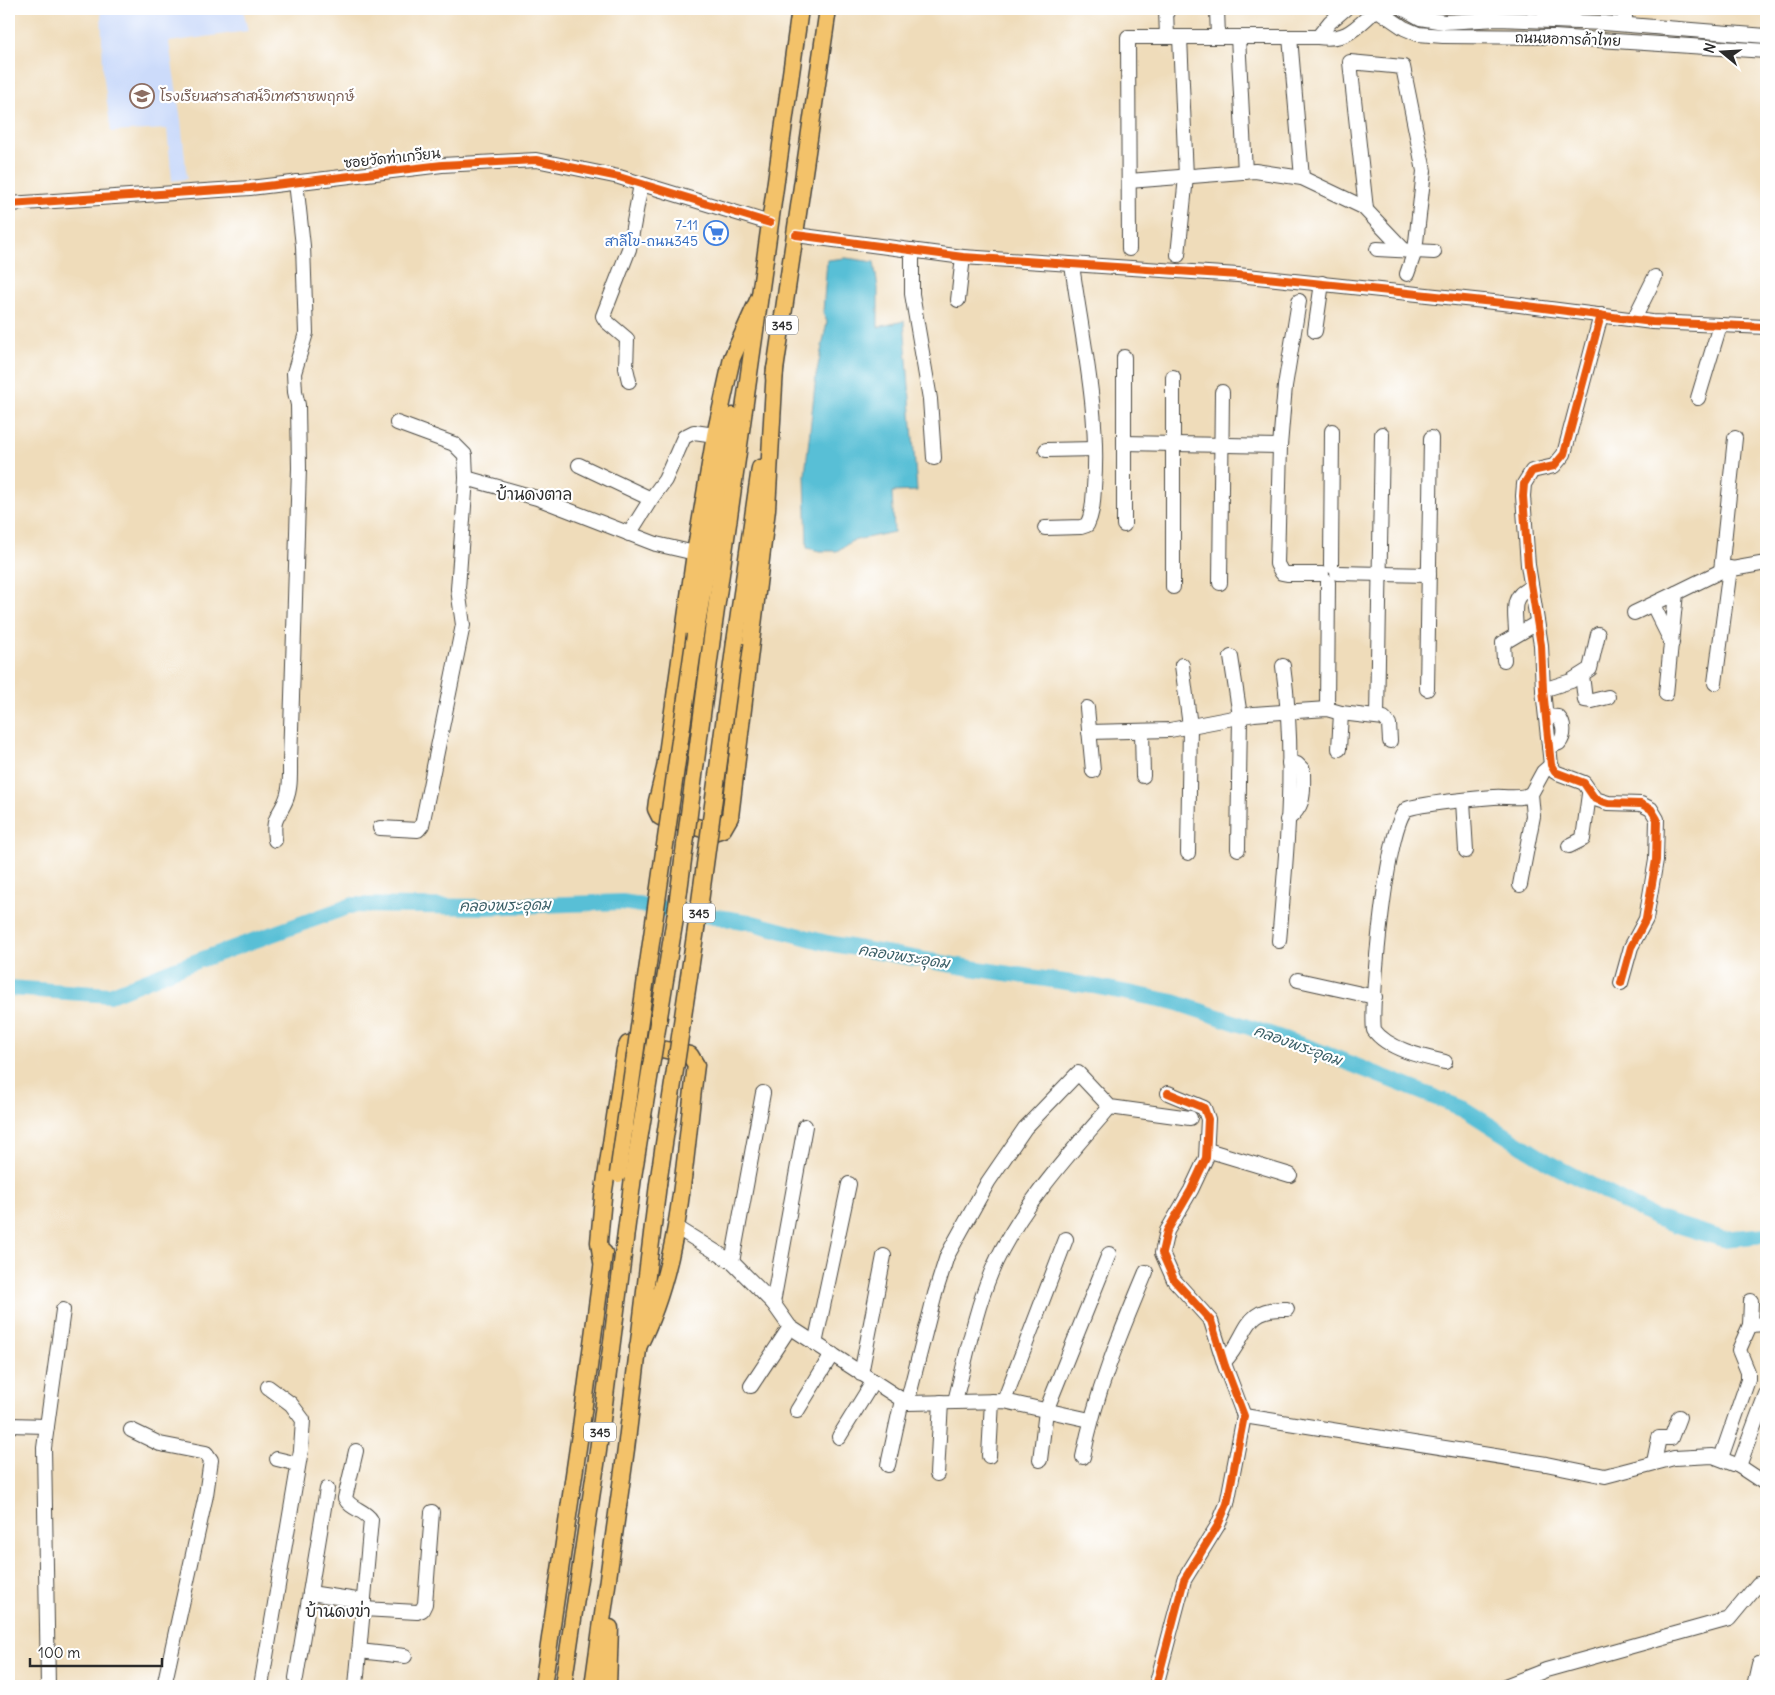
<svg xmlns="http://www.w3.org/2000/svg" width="1775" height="1695" font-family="Delius,'Playpen Sans Thai',sans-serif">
<rect width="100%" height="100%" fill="#fff"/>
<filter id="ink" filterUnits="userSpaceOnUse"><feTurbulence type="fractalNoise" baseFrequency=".02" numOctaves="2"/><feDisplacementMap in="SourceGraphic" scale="10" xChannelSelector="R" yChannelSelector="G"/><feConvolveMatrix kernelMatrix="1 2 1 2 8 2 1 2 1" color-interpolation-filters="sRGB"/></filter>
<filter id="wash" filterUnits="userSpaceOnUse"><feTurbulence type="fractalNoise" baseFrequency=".0096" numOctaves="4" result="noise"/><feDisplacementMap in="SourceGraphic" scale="20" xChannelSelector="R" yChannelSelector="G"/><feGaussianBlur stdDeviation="1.12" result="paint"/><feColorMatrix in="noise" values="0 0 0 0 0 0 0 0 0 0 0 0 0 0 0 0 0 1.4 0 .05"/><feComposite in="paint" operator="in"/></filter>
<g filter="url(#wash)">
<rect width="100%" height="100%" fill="#efdcba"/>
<polygon fill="#ccdbfa" points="101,9 243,9 248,31 169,42 181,120 187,179 172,181 167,129 111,132 103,72"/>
<polygon fill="#59bfd6" stroke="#427580" points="846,258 874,262 878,288 878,327 904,321 917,491 892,492 894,532 852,541 837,551 820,551 807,548 805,475 816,376 827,322 823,312 827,260"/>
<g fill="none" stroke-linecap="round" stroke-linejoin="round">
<polyline stroke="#59bfd6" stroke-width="16" points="9,988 110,995 175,969 353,905 486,907 622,902 749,922 827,943 971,968 1093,986 1174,1002 1311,1048 1464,1109 1551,1164 1655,1218 1723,1239 1766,1235"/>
</g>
</g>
<g filter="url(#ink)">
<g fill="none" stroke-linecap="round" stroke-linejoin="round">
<defs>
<g id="minor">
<polyline points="1166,9 1167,37"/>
<polyline points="1217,9 1218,37"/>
<path d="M1345,9L1330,22L1318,37C1348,41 1355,28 1377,9"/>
<polyline points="1376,9 1404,28 1418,34 1443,36 1554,37 1766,51"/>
<polyline points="1404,9 1420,18 1444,22 1498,19 1604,23 1766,36"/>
<polyline points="1625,24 1625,9"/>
<polyline points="1238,37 1245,172"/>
<polyline points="1290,37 1302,178"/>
<polyline points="1129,181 1255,171 1302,178 1363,207 1404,250"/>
<polyline points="9,204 250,188 442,165 536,160 619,177 770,223"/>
<polyline points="1366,209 1350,62 1403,67 1424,171 1415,251 1407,274"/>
<polyline points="796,235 963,257 1238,275 1512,304 1652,322 1766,327"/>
<polyline points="1129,249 1128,37 1318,37"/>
<polyline points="1377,249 1434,252"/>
<polyline points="912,250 912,294 930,399 934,458"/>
<polyline points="1178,255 1186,177 1180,37"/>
<polyline points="958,300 963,257"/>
<polyline points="1299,301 1285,386 1280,446 1277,564 1282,573 1287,574 1322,574"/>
<polyline points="1601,315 1564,454 1554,466 1532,471 1524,484 1523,496 1528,565 1541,645 1543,690 1551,765 1555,772 1584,783 1595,799 1608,803 1641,804 1651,809 1657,819 1656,860 1646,919 1631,947 1621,983"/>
<polyline points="1634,319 1655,277"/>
<polyline points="1315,331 1322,283"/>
<polyline points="1124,357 1124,525"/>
<polyline points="629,381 626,368 627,339 607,322 603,316 629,249 641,184"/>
<polyline points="1698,398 1720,325"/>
<polyline points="1124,443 1280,446"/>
<polyline points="1046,450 1095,449"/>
<polyline points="579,465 651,499 665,480 684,437 694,432 715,435"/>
<polyline points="466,478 537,498 656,544 695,553"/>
<path d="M1045,528L1081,527L1087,525C1093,513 1093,501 1094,488C1100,414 1082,338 1072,265"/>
<polyline points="629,534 651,499"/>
<polyline points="1331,566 1332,431"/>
<polyline points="1721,571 1735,438"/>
<polyline points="1337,573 1429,575"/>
<polyline points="1220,583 1222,392"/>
<polyline points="1173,587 1173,377"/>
<polyline points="1653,605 1672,643"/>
<polyline points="1634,613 1676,593"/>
<path d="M1516,633C1516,614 1509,595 1531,588"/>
<polyline points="1231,657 1240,716 1238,849"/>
<polyline points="1504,660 1503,643 1537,623"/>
<polyline points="1182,665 1190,726 1188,853"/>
<polyline points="1582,675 1585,700 1592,701 1608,697"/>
<polyline points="1715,683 1730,568"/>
<polyline points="1427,689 1431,438"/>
<polyline points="1543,690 1571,681 1590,669 1598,634"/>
<polyline points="1666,694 1676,593 1721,571 1766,563"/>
<polyline points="1087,708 1093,771"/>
<polyline points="1327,709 1328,582"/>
<path d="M1546,716L1558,717C1565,724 1565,736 1559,743L1549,747"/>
<polyline points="1377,717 1382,434"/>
<polyline points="1142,731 1143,776"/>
<polyline points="1089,732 1170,730 1254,714 1327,709 1341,713 1384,718 1389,724 1390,741"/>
<polyline points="1339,749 1341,713"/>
<polyline points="1463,801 1466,851"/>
<path d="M1287,820C1306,805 1303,793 1303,770L1297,764L1289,763"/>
<polyline points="380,828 418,830 422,825 463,625 458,589 466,478 465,455 454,444 397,423"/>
<path d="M275,840C273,821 275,821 283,806C291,792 290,778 290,762L299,468L298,405L295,392L294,373L306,333L303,246L296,182"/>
<polyline points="1569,846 1583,839 1589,794"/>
<polyline points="1520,885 1533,816 1531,794 1543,772 1551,765"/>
<path d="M1279,941C1287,850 1296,757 1283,666"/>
<polyline points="1298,980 1375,997"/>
<path d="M1445,1062C1423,1057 1387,1049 1374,1030C1370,1004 1387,819 1407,809C1419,804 1478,798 1494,797C1507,796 1520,800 1531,794"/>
<polyline points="1207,1150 1290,1175"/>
<polyline points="676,1227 732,1262 773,1303 790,1327 907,1403 1004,1401 1090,1420"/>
<polyline points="732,1262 763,1093"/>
<polyline points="773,1303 805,1126"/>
<polyline points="1750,1325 1766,1324"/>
<polyline points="815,1344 849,1184"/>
<path d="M1224,1362C1250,1335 1241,1307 1287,1309"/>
<polyline points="861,1374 884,1256"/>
<polyline points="751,1386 790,1327"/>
<path d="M955,1401C966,1359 974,1314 991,1273C1015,1214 1068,1155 1110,1107"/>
<polyline points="1004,1401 1066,1239"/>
<polyline points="907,1403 935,1294 947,1256 988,1182 1025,1128 1078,1073 1110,1107 1190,1118"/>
<polyline points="797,1411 832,1354"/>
<polyline points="1244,1416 1546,1464 1605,1476 1674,1458 1713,1456 1739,1466 1766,1484"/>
<polyline points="9,1425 47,1426"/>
<polyline points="131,1430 160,1444 206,1453 211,1460 206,1495 164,1686"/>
<polyline points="839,1437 873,1382"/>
<polyline points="989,1456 992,1401"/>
<path d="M1083,1457C1096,1391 1120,1334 1146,1272"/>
<polyline points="1721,1458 1748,1380 1748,1372 1739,1350 1750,1325 1751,1301"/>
<polyline points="277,1459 298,1464"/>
<polyline points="1040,1460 1046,1411 1109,1254"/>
<polyline points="1654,1462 1659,1438 1671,1438 1679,1417"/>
<polyline points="888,1465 902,1400"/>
<polyline points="1739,1466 1766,1394"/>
<polyline points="937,1474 941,1402"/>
<polyline points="310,1593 364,1601"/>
<polyline points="363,1609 417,1612 422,1610 425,1604 432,1512"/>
<polyline points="359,1651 405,1656"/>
<polyline points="296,1678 327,1489"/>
<polyline points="48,1686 44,1448 63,1310"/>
<polyline points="261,1686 301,1450 303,1420 291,1404 268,1387"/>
<path d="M356,1686L371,1520C365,1510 350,1509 345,1498L356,1451"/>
<polyline points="1156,1686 1184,1580 1218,1525 1227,1504 1244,1416 1225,1366 1211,1321 1174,1280 1162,1253 1167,1231 1191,1190 1206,1158 1208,1119 1204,1108 1168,1093"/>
<polyline points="1505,1686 1546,1670 1729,1619 1758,1584"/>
<polyline points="1754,1686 1759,1664 1766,1665"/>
</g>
<g id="major">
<polyline points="759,298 732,358 715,435 695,553 665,768 657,801 656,809 660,817 714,832 723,829 730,817 767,509 775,368"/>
<polyline points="774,377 828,9"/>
<polyline points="695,635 733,416"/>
<polyline points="712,638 800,9"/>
<polyline points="735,642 760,468"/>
<path d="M602,1262L599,1242L603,1197L625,1050L628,1044L633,1043L690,1055L696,1065C684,1156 682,1264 638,1347"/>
<polyline points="543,1686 581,1427 604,1253"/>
<polyline points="563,1686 598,1451 633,1177"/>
<polyline points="593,1686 626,1449 658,1184"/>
<polyline points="608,1686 610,1628"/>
</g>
</defs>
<use href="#minor" stroke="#484640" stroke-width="16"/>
<use href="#major" stroke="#484640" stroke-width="19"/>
<use href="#minor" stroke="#fff" stroke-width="14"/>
<use href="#major" stroke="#f3c26a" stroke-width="16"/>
<defs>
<g id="major-bridge">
<polyline points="618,1174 695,635"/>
<polyline points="633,1177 677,906 712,638"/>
<polyline points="658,1184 699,909 735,642"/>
</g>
</defs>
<use href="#major-bridge" stroke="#484640" stroke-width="19" stroke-linecap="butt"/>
<use href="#major-bridge" stroke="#f3c26a" stroke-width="16"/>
<defs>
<g id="cycleway">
<polyline points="9,204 250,188 442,165 536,160 619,177 770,223"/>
<polyline points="796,235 963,257 1238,275 1512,304 1652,322 1766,327"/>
<polyline points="1601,315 1564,454 1554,466 1532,471 1524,484 1523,496 1528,565 1541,645 1543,690 1551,765 1555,772 1584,783 1595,799 1608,803 1641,804 1651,809 1657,819 1656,860 1646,919 1631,947 1621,983"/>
<polyline points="1156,1686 1184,1580 1218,1525 1227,1504 1244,1416 1225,1366 1211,1321 1174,1280 1162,1253 1167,1231 1191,1190 1206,1158 1208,1119 1204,1108 1168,1093"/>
</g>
</defs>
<use href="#cycleway" stroke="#fff" stroke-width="11"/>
<use href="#cycleway" stroke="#e8590c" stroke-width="8"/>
</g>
</g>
<defs>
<symbol id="school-ring" viewBox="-11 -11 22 22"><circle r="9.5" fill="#fff" stroke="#8d6e63" stroke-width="1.5"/><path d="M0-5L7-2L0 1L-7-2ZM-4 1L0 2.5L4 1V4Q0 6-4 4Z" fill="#8d6e63"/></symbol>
<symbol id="supermarket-ring" viewBox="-11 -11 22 22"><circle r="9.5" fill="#fff" stroke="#3f7fe0" stroke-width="1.5"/><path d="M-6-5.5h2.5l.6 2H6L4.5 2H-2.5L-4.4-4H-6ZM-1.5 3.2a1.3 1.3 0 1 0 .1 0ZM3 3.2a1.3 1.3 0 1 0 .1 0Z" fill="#3f7fe0"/></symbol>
</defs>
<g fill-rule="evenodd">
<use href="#school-ring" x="128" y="82" width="28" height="28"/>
<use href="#supermarket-ring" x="702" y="219" width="28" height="28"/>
</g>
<g text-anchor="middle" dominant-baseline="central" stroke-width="4.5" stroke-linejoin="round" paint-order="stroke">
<g fill="#fff" stroke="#6b6b6b" stroke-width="1">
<rect x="766" y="315.5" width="32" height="19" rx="4"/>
<rect x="683" y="903.5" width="32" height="19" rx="4"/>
<rect x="584" y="1422.5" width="32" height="19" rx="4"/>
</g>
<g font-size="12" font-weight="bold" fill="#2b2b2b">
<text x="782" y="325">345</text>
<text x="699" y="913">345</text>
<text x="600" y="1432">345</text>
</g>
<g font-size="14" fill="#2b2b2b" stroke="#fff">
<text transform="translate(1568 39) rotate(2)">ถนนหอการค้าไทย</text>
<text transform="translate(392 158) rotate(-6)">ซอยวัดท่าเกวียน</text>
</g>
<g font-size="14" fill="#785e54" stroke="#fff" text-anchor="start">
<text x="160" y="96">โรงเรียนสารสาสน์วิเทศราชพฤกษ์</text>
</g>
<g font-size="14" fill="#366cbe" stroke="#fff" text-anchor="end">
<text x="698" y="225">7-11<tspan x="698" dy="16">สาลีโข-ถนน345</tspan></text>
</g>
<g font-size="15" font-style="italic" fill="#3b5f67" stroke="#fff">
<text transform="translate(505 905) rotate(-1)">คลองพระอุดม</text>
<text transform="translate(904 956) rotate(9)">คลองพระอุดม</text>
<text transform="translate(1298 1045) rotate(20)">คลองพระอุดม</text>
</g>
<g font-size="16" fill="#2b2b2b" stroke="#fff">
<text x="534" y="494">บ้านดงตาล</text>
<text x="338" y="1611">บ้านดงข่า</text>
</g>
</g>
<rect width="1775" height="1695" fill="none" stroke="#fff" stroke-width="30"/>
<g transform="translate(1722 52) rotate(288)" stroke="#ffffff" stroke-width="4" paint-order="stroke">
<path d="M0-4L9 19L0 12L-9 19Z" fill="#2b2b2b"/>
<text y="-8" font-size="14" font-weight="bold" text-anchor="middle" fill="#2b2b2b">N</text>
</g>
<path d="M30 1658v8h132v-8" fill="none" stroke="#2b2b2b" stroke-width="2.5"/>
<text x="38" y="1658" font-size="15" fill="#2b2b2b" stroke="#ffffff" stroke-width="4" paint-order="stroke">100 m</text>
</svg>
